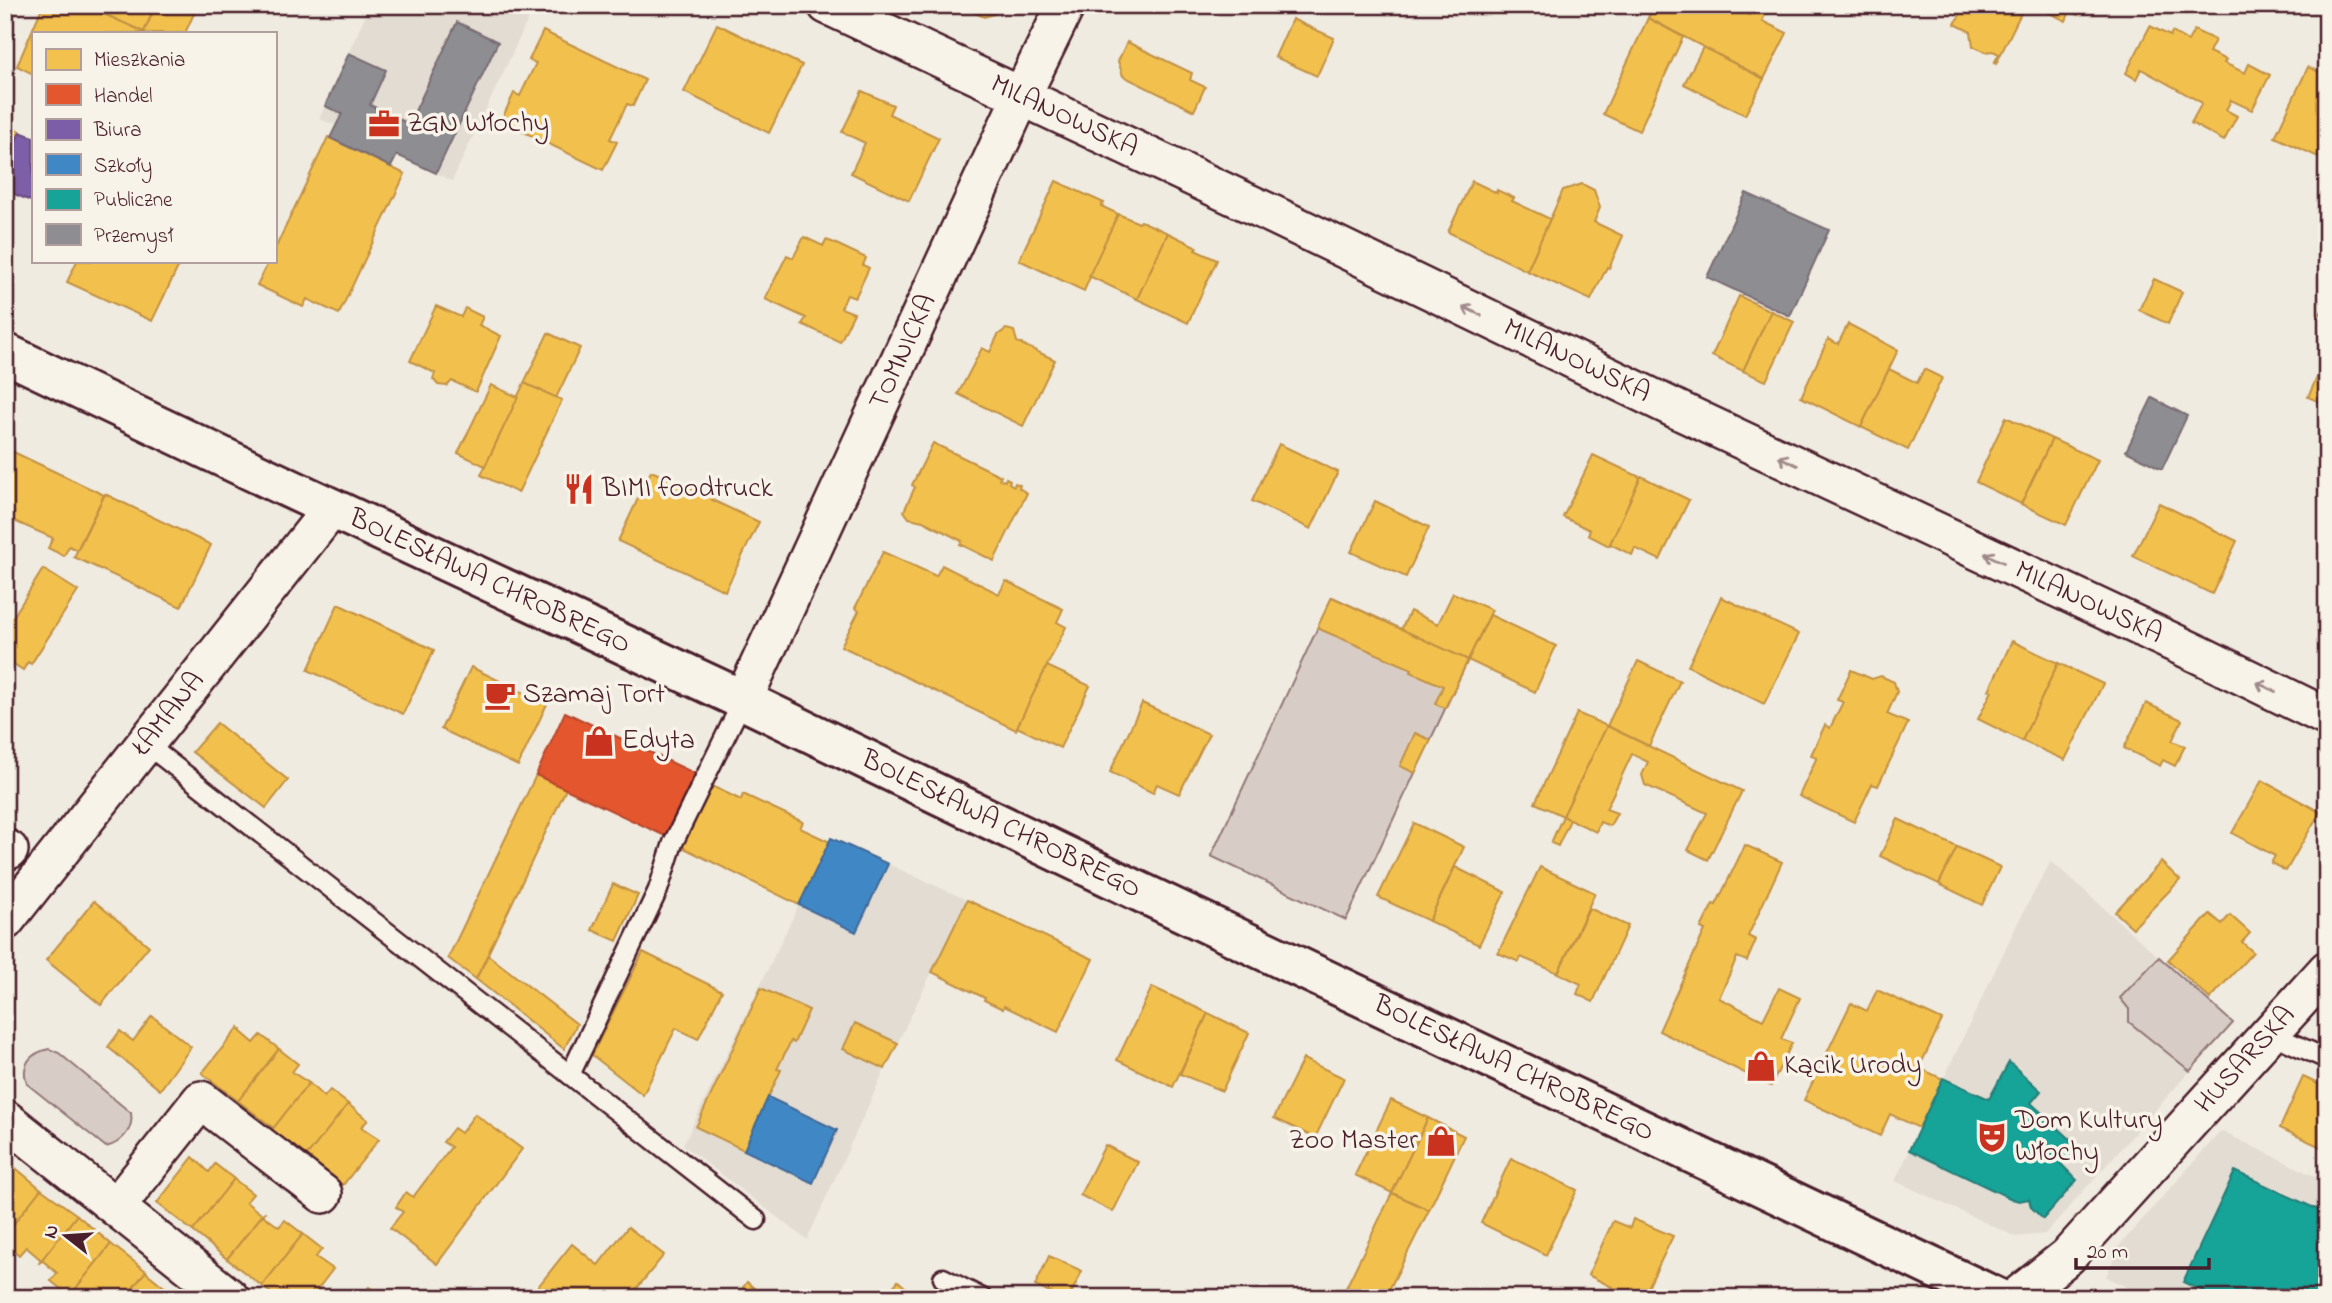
<svg xmlns="http://www.w3.org/2000/svg" width="2332" height="1303" font-family="'Indie Flower',sans-serif">
<rect width="100%" height="100%" fill="#f0ebe0"/>
<filter id="ink" filterUnits="userSpaceOnUse"><feTurbulence type="fractalNoise" baseFrequency=".0143" numOctaves="2"/><feDisplacementMap in="SourceGraphic" scale="14" xChannelSelector="R" yChannelSelector="G"/><feConvolveMatrix kernelMatrix="1 2 1 2 8 2 1 2 1" color-interpolation-filters="sRGB"/></filter>
<g filter="url(#ink)">
<g fill="#e3dcd2">
<polygon points="370,5 535,5 452,181 397,155 391,167 330,138 335,125 319,119"/>
<polygon points="831,838 967,900 885,1069 807,1240 683,1145"/>
<polygon points="2051,861 2233,1023 2045,1234 2016,1237 1895,1181 2018,922"/>
<polygon points="2221,1131 2327,1182 2327,1298 2149,1298 2106,1277 2118,1247"/>
</g>
<g fill="#d8cdc6" stroke="#917678" stroke-width="2">
<polygon points="1332,597 1468,660 1346,920 1211,856"/>
<polygon points="2159,957 2233,1023 2190,1071 2129,1022 2129,1009 2120,998"/>
<path d="M49,1049L59,1053L131,1113C134,1129 122,1143 106,1147L27,1084C20,1065 30,1053 49,1049Z"/>
</g>
<g fill="#f2c14e" stroke="#c09044" stroke-width="2">
<polygon points="43,5 84,5 148,33 33,33 33,74 17,66"/>
<polygon points="84,5 154,5 155,6 144,32"/>
<polygon points="156,5 198,5 185,33 148,33 144,32"/>
<polygon points="966,5 998,5 994,14 984,17 964,8"/>
<polygon points="1654,5 1730,5 1749,15 1753,7 1766,13 1762,21 1787,33 1764,79 1648,18"/>
<polygon points="1965,5 2025,5 1996,64 1994,63 1999,54 1993,51 1986,52 1973,46 1971,32 1955,24"/>
<polygon points="2033,5 2083,5 2078,15 2070,11 2066,21"/>
<polygon points="1648,18 1683,37 1639,131 1603,114"/>
<polygon points="1292,19 1334,38 1317,76 1275,57"/>
<polygon points="717,24 802,65 769,133 684,92"/>
<polygon points="2150,26 2170,36 2172,32 2188,41 2194,30 2215,40 2209,52 2226,60 2224,63 2245,73 2249,64 2270,75 2252,110 2231,100 2226,110 2237,116 2224,141 2191,123 2202,103 2141,69 2136,79 2126,73"/>
<polygon points="543,31 645,80 633,106 627,104 610,139 617,142 603,170 501,121 514,93 520,96 536,63 529,60"/>
<polygon points="1127,42 1192,73 1190,80 1205,87 1194,111 1123,76 1118,61"/>
<polygon points="1703,47 1764,79 1745,115 1684,84"/>
<polygon points="2308,67 2327,75 2327,161 2275,137"/>
<polygon points="862,91 893,105 889,114 939,138 909,201 851,173 865,143 842,132"/>
<polygon points="5,107 11,110 5,125 20,131 5,165"/>
<polygon points="328,137 405,174 339,314 307,299 303,307 257,285 269,261 275,261 275,249"/>
<polygon points="1056,181 1104,203 1101,206 1118,214 1084,291 1019,260"/>
<polygon points="1472,181 1497,193 1497,190 1514,198 1512,201 1550,219 1527,271 1448,232"/>
<polygon points="1582,184 1594,190 1600,208 1594,222 1623,236 1609,268 1607,267 1591,300 1527,271 1563,190"/>
<polygon points="1118,214 1139,223 1141,221 1168,233 1137,299 1089,276"/>
<polygon points="1168,233 1197,247 1195,250 1217,260 1188,323 1137,299"/>
<polygon points="804,237 823,246 826,240 832,242 866,258 863,265 869,268 855,298 847,295 841,308 854,313 840,342 802,324 806,318 765,299 787,255 793,258"/>
<polygon points="77,261 181,261 152,321 67,282"/>
<polygon points="2154,279 2182,292 2168,324 2139,310"/>
<polygon points="1739,296 1771,311 1743,371 1712,356"/>
<polygon points="2327,301 2327,317 2320,314"/>
<polygon points="436,306 461,317 465,308 483,317 479,325 501,336 476,392 452,381 447,386 438,385 433,379 435,373 410,361"/>
<polygon points="1771,311 1794,322 1766,381 1743,371"/>
<polygon points="1848,324 1898,350 1861,427 1801,397 1828,339 1838,344"/>
<polygon points="1006,329 1014,331 1017,342 1055,360 1023,426 958,394 982,348 990,352 998,335"/>
<polygon points="548,333 580,348 556,398 524,383"/>
<polygon points="2326,358 2327,358 2327,405 2308,397"/>
<polygon points="1889,369 1917,383 1924,369 1942,378 1908,450 1861,427"/>
<polygon points="524,383 562,400 518,493 481,475"/>
<polygon points="491,385 518,397 485,466 458,453"/>
<polygon points="2006,417 2052,439 2021,504 1976,482"/>
<polygon points="2052,439 2098,460 2066,525 2021,504"/>
<polygon points="933,443 1001,476 999,479 1005,481 1006,478 1010,480 1009,483 1014,486 1015,483 1020,485 1019,488 1027,493 994,561 960,544 962,541 923,521 909,518 904,511 915,487 912,485"/>
<polygon points="1279,444 1338,472 1311,529 1252,501"/>
<polygon points="5,448 104,495 77,550 69,546 64,556 48,548 53,538 5,517"/>
<polygon points="1593,455 1642,478 1609,546 1588,535 1590,530 1563,517"/>
<polygon points="651,471 714,498 712,500 759,522 725,591 618,541"/>
<polygon points="1641,476 1689,500 1660,560 1635,548 1632,555 1610,544"/>
<polygon points="105,494 211,545 181,607 74,557"/>
<polygon points="1375,501 1429,527 1406,577 1351,552"/>
<polygon points="2159,503 2237,541 2212,594 2133,556"/>
<polygon points="883,552 936,576 942,565 999,594 1006,581 1063,609 1057,622 1066,627 1016,730 841,646 859,611 855,608"/>
<polygon points="43,569 78,591 31,664 28,662 23,670 5,658 5,630"/>
<polygon points="1453,593 1492,610 1468,660 1401,630 1410,611 1438,624"/>
<polygon points="1332,597 1468,660 1445,708 1435,704 1443,686 1411,672 1412,669 1317,628"/>
<polygon points="1721,597 1799,634 1764,704 1688,666"/>
<polygon points="338,604 434,650 403,714 308,670"/>
<polygon points="1490,615 1556,646 1535,692 1468,660"/>
<polygon points="2012,641 2058,663 2022,741 1978,719 1992,691 1989,690"/>
<polygon points="1638,661 1680,681 1649,746 1607,726"/>
<polygon points="2058,663 2103,684 2065,760 2022,741"/>
<polygon points="1047,666 1090,686 1060,748 1017,727"/>
<polygon points="471,667 547,704 518,766 441,729"/>
<polygon points="1851,670 1872,679 1881,676 1894,682 1897,692 1887,714 1908,723 1878,786 1872,784 1854,822 1799,796 1817,757 1811,755 1825,725 1830,728 1843,702 1837,700"/>
<polygon points="1142,703 1209,734 1179,794 1157,784 1153,793 1110,772"/>
<polygon points="2146,703 2182,720 2172,741 2185,746 2175,766 2163,760 2160,766 2124,748"/>
<polygon points="1577,713 1607,726 1563,816 1535,803"/>
<polygon points="217,723 288,780 266,808 192,752"/>
<polygon points="1607,726 1742,791 1708,860 1688,850 1707,813 1645,785 1642,775 1648,762 1632,754 1606,809 1617,813 1610,826 1600,822 1596,832 1563,816"/>
<polygon points="1415,733 1431,740 1415,773 1400,766"/>
<polygon points="536,775 566,789 476,979 448,958"/>
<polygon points="2262,780 2320,812 2286,871 2271,863 2275,856 2232,833"/>
<polygon points="712,786 741,800 743,794 803,822 800,828 830,842 799,905 682,847"/>
<polygon points="1563,816 1570,820 1558,846 1551,843"/>
<polygon points="1898,819 1957,847 1939,884 1880,856"/>
<polygon points="1414,823 1464,847 1429,921 1378,897"/>
<polygon points="1745,845 1782,862 1748,936 1756,940 1747,961 1737,957 1719,998 1763,1020 1779,988 1800,998 1781,1039 1792,1043 1771,1086 1659,1031 1705,930 1701,928 1713,904 1716,905"/>
<polygon points="1957,847 2000,867 1982,905 1939,884"/>
<polygon points="2161,862 2180,880 2133,928 2115,912"/>
<polygon points="1455,867 1505,892 1479,945 1429,921"/>
<polygon points="1540,867 1595,893 1558,973 1521,957 1519,962 1498,953"/>
<polygon points="613,884 638,895 617,941 592,930"/>
<polygon points="967,900 1093,959 1058,1032 1004,1006 1003,1009 984,1000 985,998 932,972"/>
<polygon points="94,901 149,946 101,1005 46,960"/>
<polygon points="1589,908 1628,926 1593,1002 1577,994 1581,984 1558,973"/>
<polygon points="2210,914 2222,924 2230,915 2250,933 2242,942 2253,952 2210,999 2168,960"/>
<polygon points="643,952 722,991 698,1039 676,1028 643,1095 592,1055"/>
<polygon points="488,955 577,1024 564,1049 476,979"/>
<polygon points="1152,987 1208,1013 1173,1087 1117,1060"/>
<polygon points="761,988 809,1010 794,1043 791,1041 777,1069 781,1070 744,1150 696,1127"/>
<polygon points="1877,990 1942,1020 1919,1068 1943,1079 1919,1128 1890,1114 1880,1136 1804,1100 1851,1003 1867,1011"/>
<polygon points="1208,1013 1249,1033 1222,1091 1180,1074"/>
<polygon points="152,1016 191,1047 160,1090 108,1047 120,1031 133,1041"/>
<polygon points="855,1023 898,1043 885,1069 843,1049"/>
<polygon points="239,1027 241,1030 240,1031 254,1043 261,1035 279,1049 238,1101 202,1073"/>
<polygon points="7,1029 14,1035 5,1046 5,1031"/>
<polygon points="279,1049 298,1064 292,1072 309,1083 272,1130 272,1127 238,1101"/>
<polygon points="1303,1059 1344,1078 1315,1138 1274,1118"/>
<polygon points="2303,1077 2327,1088 2327,1150 2280,1128"/>
<polygon points="309,1083 324,1097 330,1090 348,1104 307,1156 272,1130"/>
<polygon points="1391,1100 1428,1118 1392,1193 1355,1175"/>
<polygon points="348,1104 368,1120 361,1127 379,1139 343,1185 307,1156"/>
<polygon points="475,1114 522,1149 437,1264 390,1228 403,1212 396,1207 406,1192 413,1197 451,1147 443,1142 454,1128 461,1133"/>
<polygon points="1428,1118 1464,1136 1429,1210 1392,1193"/>
<polygon points="1105,1145 1138,1162 1113,1212 1080,1195"/>
<polygon points="193,1157 209,1172 215,1164 234,1179 193,1231 157,1203"/>
<polygon points="1511,1158 1577,1190 1546,1255 1481,1223"/>
<polygon points="6,1160 41,1189 5,1235 5,1161"/>
<polygon points="234,1179 253,1194 246,1202 261,1214 264,1213 227,1259 193,1231"/>
<polygon points="41,1189 77,1215 40,1262 40,1259 26,1247 19,1255 5,1244 5,1235"/>
<polygon points="1392,1193 1429,1210 1385,1298 1341,1298"/>
<polygon points="264,1213 264,1216 279,1227 285,1220 303,1234 262,1286 227,1259"/>
<polygon points="77,1215 111,1244 70,1296 51,1281 57,1273 43,1261 40,1262"/>
<polygon points="1633,1219 1673,1236 1643,1298 1607,1298 1612,1287 1588,1275 1613,1221 1630,1228"/>
<polygon points="628,1227 664,1255 633,1293 637,1298 529,1298 572,1244 598,1265"/>
<polygon points="303,1234 322,1249 316,1257 333,1269 311,1298 277,1298 262,1286"/>
<polygon points="111,1244 146,1271 125,1298 72,1298 70,1296"/>
<polygon points="1049,1256 1082,1271 1069,1298 1061,1298 1035,1286"/>
<polygon points="146,1271 147,1273 178,1298 125,1298"/>
<polygon points="898,1281 918,1298 883,1298"/>
<polygon points="747,1282 763,1296 762,1298 735,1298"/>
<polygon points="369,1287 383,1298 361,1298"/>
</g>
<polygon fill="#e4572e" stroke="#b6462d" stroke-width="2" points="565,712 696,774 667,837 536,775"/>
<polygon fill="#7b5ea7" stroke="#6c4b82" stroke-width="2" points="20,132 33,137 33,202 5,190 5,165"/>
<g fill="#3f88c5" stroke="#426897" stroke-width="2">
<polygon points="831,838 888,864 856,932 799,905"/>
<polygon points="768,1097 837,1130 813,1183 744,1150"/>
</g>
<g fill="#17a398" stroke="#267b77" stroke-width="2">
<polygon points="2009,1062 2041,1091 2031,1103 2078,1146 2061,1164 2077,1180 2043,1219 2031,1207 2029,1199 2019,1201 2012,1199 1909,1150 1943,1078 1989,1099"/>
<polygon points="2235,1171 2327,1214 2327,1298 2217,1298 2183,1282"/>
</g>
<g fill="#8d8d92" stroke="#796c73" stroke-width="2">
<polygon points="457,22 498,42 436,173 397,155 391,167 330,138 342,114 325,106 349,53 386,70 370,105 409,124"/>
<polygon points="1746,193 1829,230 1790,316 1707,277"/>
<polygon points="2152,398 2187,416 2162,469 2126,451"/>
</g>
<g fill="none" stroke-linecap="round" stroke-linejoin="round">
<defs>
<g id="service">
<polyline points="146,744 756,1220"/>
<polyline points="2269,1033 2327,1059"/>
<polyline points="570,1075 658,890 673,843 743,700"/>
<polyline points="943,1278 982,1298"/>
</g>
<g id="minor">
<path id="s1" d="M827,5L1276,216L1680,411L2198,654L2327,717"/>
<path id="s2" d="M743,700L1021,97L1066,5"/>
<polyline points="5,848 9,850"/>
<path id="s3" d="M5,921L332,508"/>
<polyline points="5,1119 230,1298"/>
<polyline points="116,1207 201,1100 323,1194"/>
<path id="s4" d="M2015,1298L2068,1256L2327,970"/>
</g>
<g id="secondary">
<path id="s5" d="M5,353L250,470L743,700L1132,888L1997,1298"/>
</g>
</defs>
<use href="#service" stroke="#4a1f2b" stroke-width="23"/>
<use href="#minor" stroke="#4a1f2b" stroke-width="42"/>
<use href="#secondary" stroke="#4a1f2b" stroke-width="44"/>
<use href="#service" stroke="#f7f3e8" stroke-width="18"/>
<use href="#minor" stroke="#f7f3e8" stroke-width="37"/>
<use href="#secondary" stroke="#f7f3e8" stroke-width="38"/>
</g>
<defs><path id="oneway-shaft" d="M-6 0H5M1.5-3L5.5 0L1.5 3" fill="none" stroke-width="1.6" stroke-linecap="round" stroke-linejoin="round" transform="scale(1.75)"/></defs>
<g stroke="#a0898a">
<use href="#oneway-shaft" transform="translate(1472 311) rotate(-154)"/>
<use href="#oneway-shaft" transform="translate(1788 461) rotate(-155)"/>
<use href="#oneway-shaft" transform="translate(1994 558) rotate(-155)"/>
<use href="#oneway-shaft" transform="translate(2266 687) rotate(-154)"/>
</g>
</g>
<defs>
<symbol id="office-bare" viewBox="-9 -9 18 18"><path d="M-6-3h4V-5.5h4V-3h4V5H-6ZM-1-4.5V-3h2v-1.5ZM-6 0V1H6V0Z" fill="#c8321e" stroke="#f7f3e8" stroke-width="2.5" paint-order="stroke"/></symbol>
<symbol id="restaurant-bare" viewBox="-9 -9 18 18"><path d="M-5-6h1v4h1v-4h1v4h1v-4h1v5L-1.5 .5V6h-2V.5L-5-1ZM5-6V6H3V1.5H1.5Q1.5-4 5-6Z" fill="#c8321e" stroke="#f7f3e8" stroke-width="2.5" paint-order="stroke"/></symbol>
<symbol id="cafe-bare" viewBox="-9 -9 18 18"><path d="M-5.5-4.5H6V0H3Q3 3.5 0 3.5H-2.5Q-5.5 3.5-5.5 0ZM3-3.2v2h1.7v-2ZM-6 4.5H4V6H-6Z" fill="#c8321e" stroke="#f7f3e8" stroke-width="2.5" paint-order="stroke"/></symbol>
<symbol id="shop-bare" viewBox="-9 -9 18 18"><path d="M-5-2.5h2.3a2.7 3.5 0 0 1 5.4 0H5L5.5 6h-11ZM-1.5-2.5h3a1.5 2.3 0 0 0-3 0Z" fill="#c8321e" stroke="#f7f3e8" stroke-width="2.5" paint-order="stroke"/></symbol>
<symbol id="theatre-bare" viewBox="-9 -9 18 18"><path d="M-5-5.5Q0-4 5-5.5V0Q5 5 0 6Q-5 5-5 0ZM-3.3-2.5H-1v1.5H-3.3ZM1-2.5H3.3v1.5H1ZM-2.8 1Q0 5.5 2.8 1Z" fill="#c8321e" stroke="#f7f3e8" stroke-width="2.5" paint-order="stroke"/></symbol>
</defs>
<g fill-rule="evenodd">
<use href="#office-bare" x="362" y="102" width="44" height="44"/>
<use href="#restaurant-bare" x="557" y="467" width="44" height="44"/>
<use href="#cafe-bare" x="478" y="673" width="44" height="44"/>
<use href="#shop-bare" x="577" y="719" width="44" height="44"/>
<use href="#shop-bare" x="1739" y="1044" width="44" height="44"/>
<use href="#theatre-bare" x="1970" y="1115" width="44" height="44"/>
<use href="#shop-bare" x="1419" y="1119" width="44" height="44"/>
</g>
<g text-anchor="middle" dominant-baseline="central" stroke-width="7" stroke-linejoin="round" paint-order="stroke">
<g font-size="28" fill="#4a1f2b" stroke="#f7f3e8">
<text stroke="none"><textPath href="#s1" startOffset="262">MILANOWSKA</textPath></text>
<text stroke="none"><textPath href="#s2" startOffset="383">TOMNICKA</textPath></text>
<text stroke="none"><textPath href="#s1" startOffset="830">MILANOWSKA</textPath></text>
<text stroke="none"><textPath href="#s5" startOffset="536">BOLESŁAWA CHROBREGO</textPath></text>
<text stroke="none"><textPath href="#s1" startOffset="1396">MILANOWSKA</textPath></text>
<text stroke="none"><textPath href="#s3" startOffset="264">ŁAMANA</textPath></text>
<text stroke="none"><textPath href="#s5" startOffset="1102">BOLESŁAWA CHROBREGO</textPath></text>
<text stroke="none"><textPath href="#s4" startOffset="332">HUSARSKA</textPath></text>
<text stroke="none"><textPath href="#s5" startOffset="1670">BOLESŁAWA CHROBREGO</textPath></text>
</g>
<g font-size="28" fill="#4a1f2b" stroke="#f7f3e8" text-anchor="start">
<text x="407" y="124">ZGN Włochy</text>
<text x="602" y="489">BIMI foodtruck</text>
<text x="523" y="695">Szamaj Tort</text>
<text x="622" y="741">Edyta</text>
<text x="1784" y="1066">Kącik Urody</text>
<text x="2015" y="1121">Dom Kultury<tspan x="2015" dy="32">Włochy</tspan></text>
<text x="1418" y="1141" text-anchor="end">Zoo Master</text>
</g>
</g>
<rect width="2332" height="1303" fill="none" stroke="#f7f3e8" stroke-width="28"/>
<rect x="14" y="14" width="2304" height="1275" fill="none" stroke="#4a1f2b" stroke-width="2.5" filter="url(#ink)"/>
<rect x="32" y="32" width="245" height="231" fill="#f7f3e8" stroke="#b29e9c" stroke-width="2"/>
<rect x="46" y="49" width="35" height="21" fill="#f2c14e" stroke="#b29e9c" stroke-width="2"/>
<text x="94" y="66" font-size="21" fill="#4a1f2b">Mieszkania</text>
<rect x="46" y="84" width="35" height="21" fill="#e4572e" stroke="#b29e9c" stroke-width="2"/>
<text x="94" y="102" font-size="21" fill="#4a1f2b">Handel</text>
<rect x="46" y="119" width="35" height="21" fill="#7b5ea7" stroke="#b29e9c" stroke-width="2"/>
<text x="94" y="136" font-size="21" fill="#4a1f2b">Biura</text>
<rect x="46" y="154" width="35" height="21" fill="#3f88c5" stroke="#b29e9c" stroke-width="2"/>
<text x="94" y="172" font-size="21" fill="#4a1f2b">Szkoły</text>
<rect x="46" y="189" width="35" height="21" fill="#17a398" stroke="#b29e9c" stroke-width="2"/>
<text x="94" y="206" font-size="21" fill="#4a1f2b">Publiczne</text>
<rect x="46" y="224" width="35" height="21" fill="#8d8d92" stroke="#b29e9c" stroke-width="2"/>
<text x="94" y="242" font-size="21" fill="#4a1f2b">Przemysł</text>
<g transform="translate(66 1236) rotate(287)" stroke="#f7f3e8" stroke-width="5" paint-order="stroke">
<path d="M0-5L12 26L0 18L-12 26Z" fill="#4a1f2b"/>
<text y="-10" font-size="19" font-weight="bold" text-anchor="middle" fill="#4a1f2b">N</text>
</g>
<path d="M2076 1258v10h133v-10" fill="none" stroke="#4a1f2b" stroke-width="3.5"/>
<text x="2087" y="1258" font-size="21" fill="#4a1f2b" stroke="#f7f3e8" stroke-width="5" paint-order="stroke">20 m</text>
</svg>
